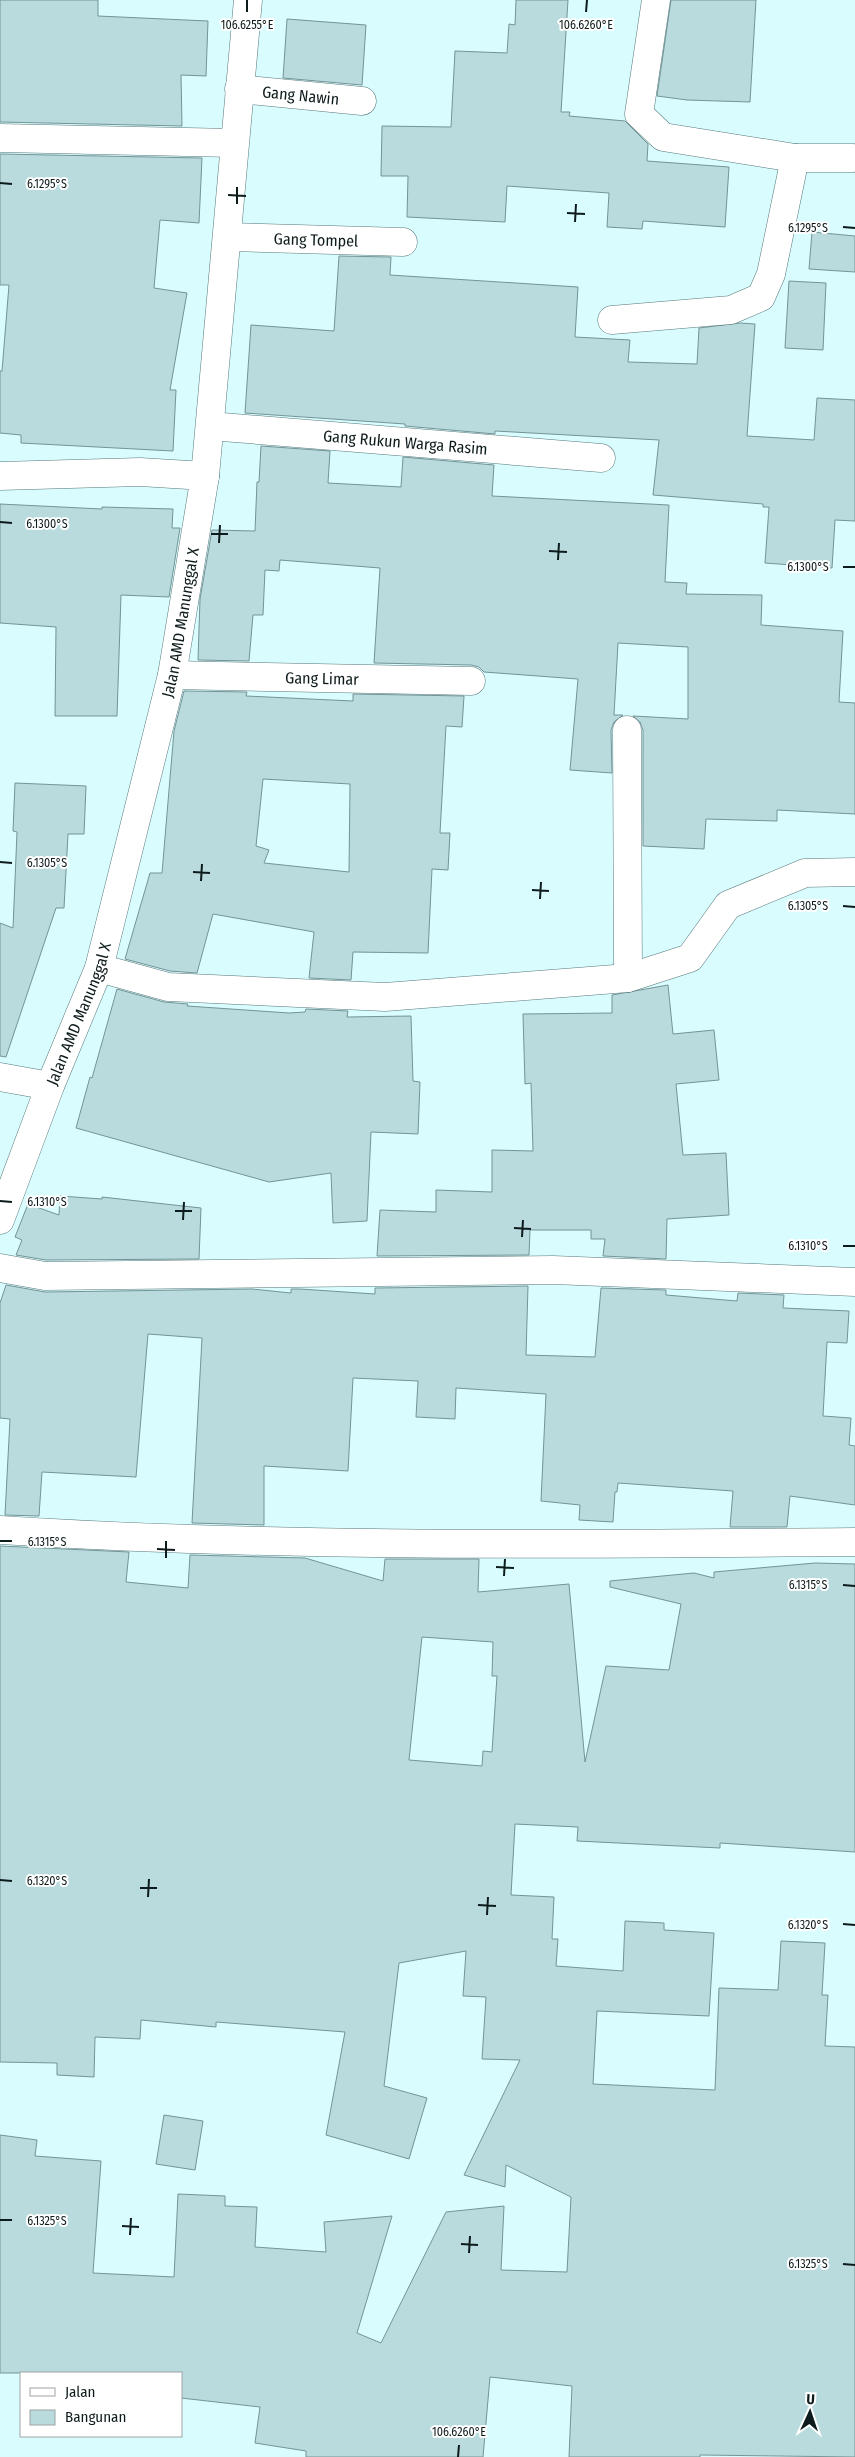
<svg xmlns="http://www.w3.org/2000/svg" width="855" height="2457" font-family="'Fira Sans Condensed',sans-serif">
<rect width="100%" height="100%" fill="#d9fcfe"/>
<g fill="#b9dbdd" stroke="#749496" fill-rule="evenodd">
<polygon points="0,0 98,0 98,16 208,21 206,76 181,75 182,126 0,122"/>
<polygon points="516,0 568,0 561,112 570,112 569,116 625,121 648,144 647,161 729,167 725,227 643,221 642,229 607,227 609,193 507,186 505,222 407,217 408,176 381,176 382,126 451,127 455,51 507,53 509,24 515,25"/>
<polygon points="671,0 756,0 750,102 687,100 657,96"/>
<polygon points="287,19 366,25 362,85 283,78"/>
<polygon points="0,154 202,158 199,223 160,220 154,288 187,293 170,390 176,390 173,451 21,443 21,435 0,433 0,371 2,371 9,285 0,285"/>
<polygon points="812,232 855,236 855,272 809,269"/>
<polygon points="339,256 391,257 390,275 578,287 575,337 630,340 628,362 697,364 699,328 740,323 755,324 747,436 814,440 817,398 855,400 855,521 835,520 832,568 765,563 769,507 763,507 763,504 653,495 659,440 495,431 495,434 405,426 405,424 245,413 251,325 334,331"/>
<polygon points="789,281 826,283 823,350 785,348"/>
<polygon points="261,446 330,451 328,483 401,487 403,457 494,465 492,496 669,505 665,582 687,583 686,594 762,595 761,625 843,631 839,702 855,703 855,814 777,810 777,821 706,819 704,849 643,846 643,730 640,722 633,716 688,719 688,647 618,643 614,715 623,715 614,722 611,730 612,773 570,770 578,679 484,672 479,667 471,665 374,663 380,568 280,560 279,571 265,570 263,615 253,615 249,661 198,660 200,599 212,530 255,531 257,482 259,482"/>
<polygon points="0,504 102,509 102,507 173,509 172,528 180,528 169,597 121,595 117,716 55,716 56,627 0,623"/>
<path d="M184,691L247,692L246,696L353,701V694L464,696L462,727L446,726L440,833H450L448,870L432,869L428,953L353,952L351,980L309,978L314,932L213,914L197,973L170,971L125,959L150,873H162L174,731ZM263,779L350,784L349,872L264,863L269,850L256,846Z"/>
<polygon points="15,783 86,786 84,834 68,834 64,908 56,908 6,1057 0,1056 0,923 13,928 17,832 13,831"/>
<polygon points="668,985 673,1034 714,1030 719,1080 676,1084 683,1155 726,1153 729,1215 667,1219 666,1259 603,1256 605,1239 591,1239 591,1230 530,1230 529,1255 377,1256 380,1210 436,1212 436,1190 492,1192 492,1150 533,1151 531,1083 525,1084 523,1014 612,1013 612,995"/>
<polygon points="117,989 164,1002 188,1004 187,1006 289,1013 305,1012 306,1009 348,1011 347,1017 411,1016 413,1081 420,1082 418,1134 371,1132 367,1221 333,1223 331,1173 269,1182 76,1128 90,1077 92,1078"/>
<polygon points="60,1196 102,1199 102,1197 201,1208 199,1259 46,1260 16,1255 22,1240 15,1237 28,1204 59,1215"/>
<polygon points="6,1285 45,1292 252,1289 291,1293 291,1289 300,1289 375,1294 375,1288 528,1286 526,1355 595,1357 601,1288 666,1290 666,1295 737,1301 738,1293 784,1295 783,1308 849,1311 847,1343 827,1342 823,1416 851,1418 849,1445 855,1446 855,1505 790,1496 787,1527 730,1527 733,1491 618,1483 617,1492 615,1492 613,1522 579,1520 580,1505 541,1501 546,1394 456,1388 455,1419 416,1417 418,1381 353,1378 348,1471 264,1466 264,1525 192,1523 202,1338 148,1334 136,1477 42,1472 39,1516 5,1515 10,1419 0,1418 0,1303"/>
<path d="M0,1546L129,1552L126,1582L188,1588L190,1555L305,1558L383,1581L385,1559H479L478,1592L569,1584L585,1762L606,1666L669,1670L681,1604L610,1587V1581L694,1573L714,1578V1572L815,1563L855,1564V1852L720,1843V1848L577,1841L578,1827L515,1824L511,1895L554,1897L552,1939H558L556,1966L623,1971L625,1921L664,1923V1930L714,1933L709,2016L597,2011L593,2084L715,2090L719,1988L778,1990L781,1941L825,1943L822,1995H828L825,2046L855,2047V2457L700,2455V2457H569L572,2386L490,2377L483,2457H306V2451L255,2443L260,2407L181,2398V2373H0V2135L37,2140L35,2156L101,2161L93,2273L174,2277L178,2194L225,2196V2206L257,2207L255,2247L326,2252L324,2222L392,2216L357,2333L381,2343L446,2212L504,2206L501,2270L567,2272L571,2197L506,2165L505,2187L464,2175L520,2060L482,2059L486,1997L463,1996L466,1951L399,1963L384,2086L427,2098L409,2159L326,2135L345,2032L216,2022V2027L141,2020L140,2039L95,2037L94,2077L57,2075V2063L0,2062ZM422,1637L493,1642L492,1676H497L492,1752L483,1751L482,1766L409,1760Z"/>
<polygon points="164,2115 203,2121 195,2170 156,2164"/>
</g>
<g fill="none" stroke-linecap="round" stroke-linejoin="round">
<defs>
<g id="minor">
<polyline points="656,0 639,114 663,137 795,158 853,158"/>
<path id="s1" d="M239,89L362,101"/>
<polyline points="0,138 234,143"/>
<path id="s2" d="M228,237L403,242"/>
<polyline points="612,320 731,310 761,297 771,274 795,158"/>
<path id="s3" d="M210,426L601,458"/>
<polyline points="0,476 140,472 205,476"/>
<path id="s4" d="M172,675L471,681"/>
<polyline points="627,730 628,978"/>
<polyline points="99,968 168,987 385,997 628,978 690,958 728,905 805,873 855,872"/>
<polyline points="0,1077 50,1086"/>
<path id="s5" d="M0,1220L50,1086L99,968L172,675L205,476L248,0"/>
<polyline points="0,1268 45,1276 553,1270 855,1282"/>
<path d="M0,1530C284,1548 570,1544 855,1542"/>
</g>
</defs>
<use href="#minor" stroke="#58787a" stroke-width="29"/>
<use href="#minor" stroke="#fff" stroke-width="28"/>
</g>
<path fill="none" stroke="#0e1b1c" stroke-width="2" d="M247,12V0M586,12L587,0M0,183L12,184M228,195L246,196M237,204V187M567,213L585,214M575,222L576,204M843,227L855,228M0,522L12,523M211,534H228M219,543L220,525M549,551L567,552M558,560L559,543M843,567H855M0,862L12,863M193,872L210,873M201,881L202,864M532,890L549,891M540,899L541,882M843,906L855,907M0,1201L12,1202M175,1211H192M183,1220L184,1202M514,1228L531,1229M522,1237L523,1220M843,1246H855M0,1541H12M157,1549L175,1550M166,1558V1541M496,1567L514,1568M504,1576L505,1559M843,1585L855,1586M0,1880L12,1881M140,1888H157M148,1897L149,1879M478,1905L496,1906M487,1915L488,1897M843,1924L855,1925M0,2220H12M122,2226L139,2227M130,2235L131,2218M461,2244L478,2245M469,2253L470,2236M843,2264L855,2265M458,2457L459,2445"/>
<g text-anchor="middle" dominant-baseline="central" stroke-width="4" stroke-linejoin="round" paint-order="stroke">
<g font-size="16" fill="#0e1b1c" stroke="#fff">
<text stroke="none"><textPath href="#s1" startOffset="62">Gang Nawin</textPath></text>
<text stroke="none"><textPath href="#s2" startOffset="88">Gang Tompel</textPath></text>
<text stroke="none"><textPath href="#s3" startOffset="196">Gang Rukun Warga Rasim</textPath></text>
<text stroke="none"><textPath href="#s5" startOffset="626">Jalan AMD Manunggal X</textPath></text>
<text stroke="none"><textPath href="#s4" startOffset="150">Gang Limar</textPath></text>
<text stroke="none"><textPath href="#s5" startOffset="221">Jalan AMD Manunggal X</textPath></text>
</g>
</g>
<g font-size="12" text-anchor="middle" fill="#0e1b1c" stroke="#fff" stroke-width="4" stroke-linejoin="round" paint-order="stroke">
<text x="247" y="29">106.6255°E</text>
<text x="586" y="29">106.6260°E</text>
<text x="47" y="188">6.1295°S</text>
<text x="808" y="232">6.1295°S</text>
<text x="47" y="528">6.1300°S</text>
<text x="808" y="571">6.1300°S</text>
<text x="47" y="867">6.1305°S</text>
<text x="808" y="910">6.1305°S</text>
<text x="47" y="1206">6.1310°S</text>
<text x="808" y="1250">6.1310°S</text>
<text x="47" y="1546">6.1315°S</text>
<text x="808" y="1589">6.1315°S</text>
<text x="47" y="1885">6.1320°S</text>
<text x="808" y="1929">6.1320°S</text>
<text x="47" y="2225">6.1325°S</text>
<text x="808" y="2268">6.1325°S</text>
<text x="459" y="2436">106.6260°E</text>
</g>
<rect x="20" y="2372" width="162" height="65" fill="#ffffff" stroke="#9fa4a4"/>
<rect x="30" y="2388" width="25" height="8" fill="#ffffff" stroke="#9fa4a4"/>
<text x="65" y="2397" font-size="15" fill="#0e1b1c">Jalan</text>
<rect x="30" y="2410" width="25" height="15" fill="#b9dbdd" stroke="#9fa4a4"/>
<text x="65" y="2422" font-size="15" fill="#0e1b1c">Bangunan</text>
<g transform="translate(810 2412) rotate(3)" stroke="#ffffff" stroke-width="4" paint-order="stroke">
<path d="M0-4L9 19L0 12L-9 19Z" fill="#0e1b1c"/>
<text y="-8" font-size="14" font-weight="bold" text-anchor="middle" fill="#0e1b1c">U</text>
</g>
</svg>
